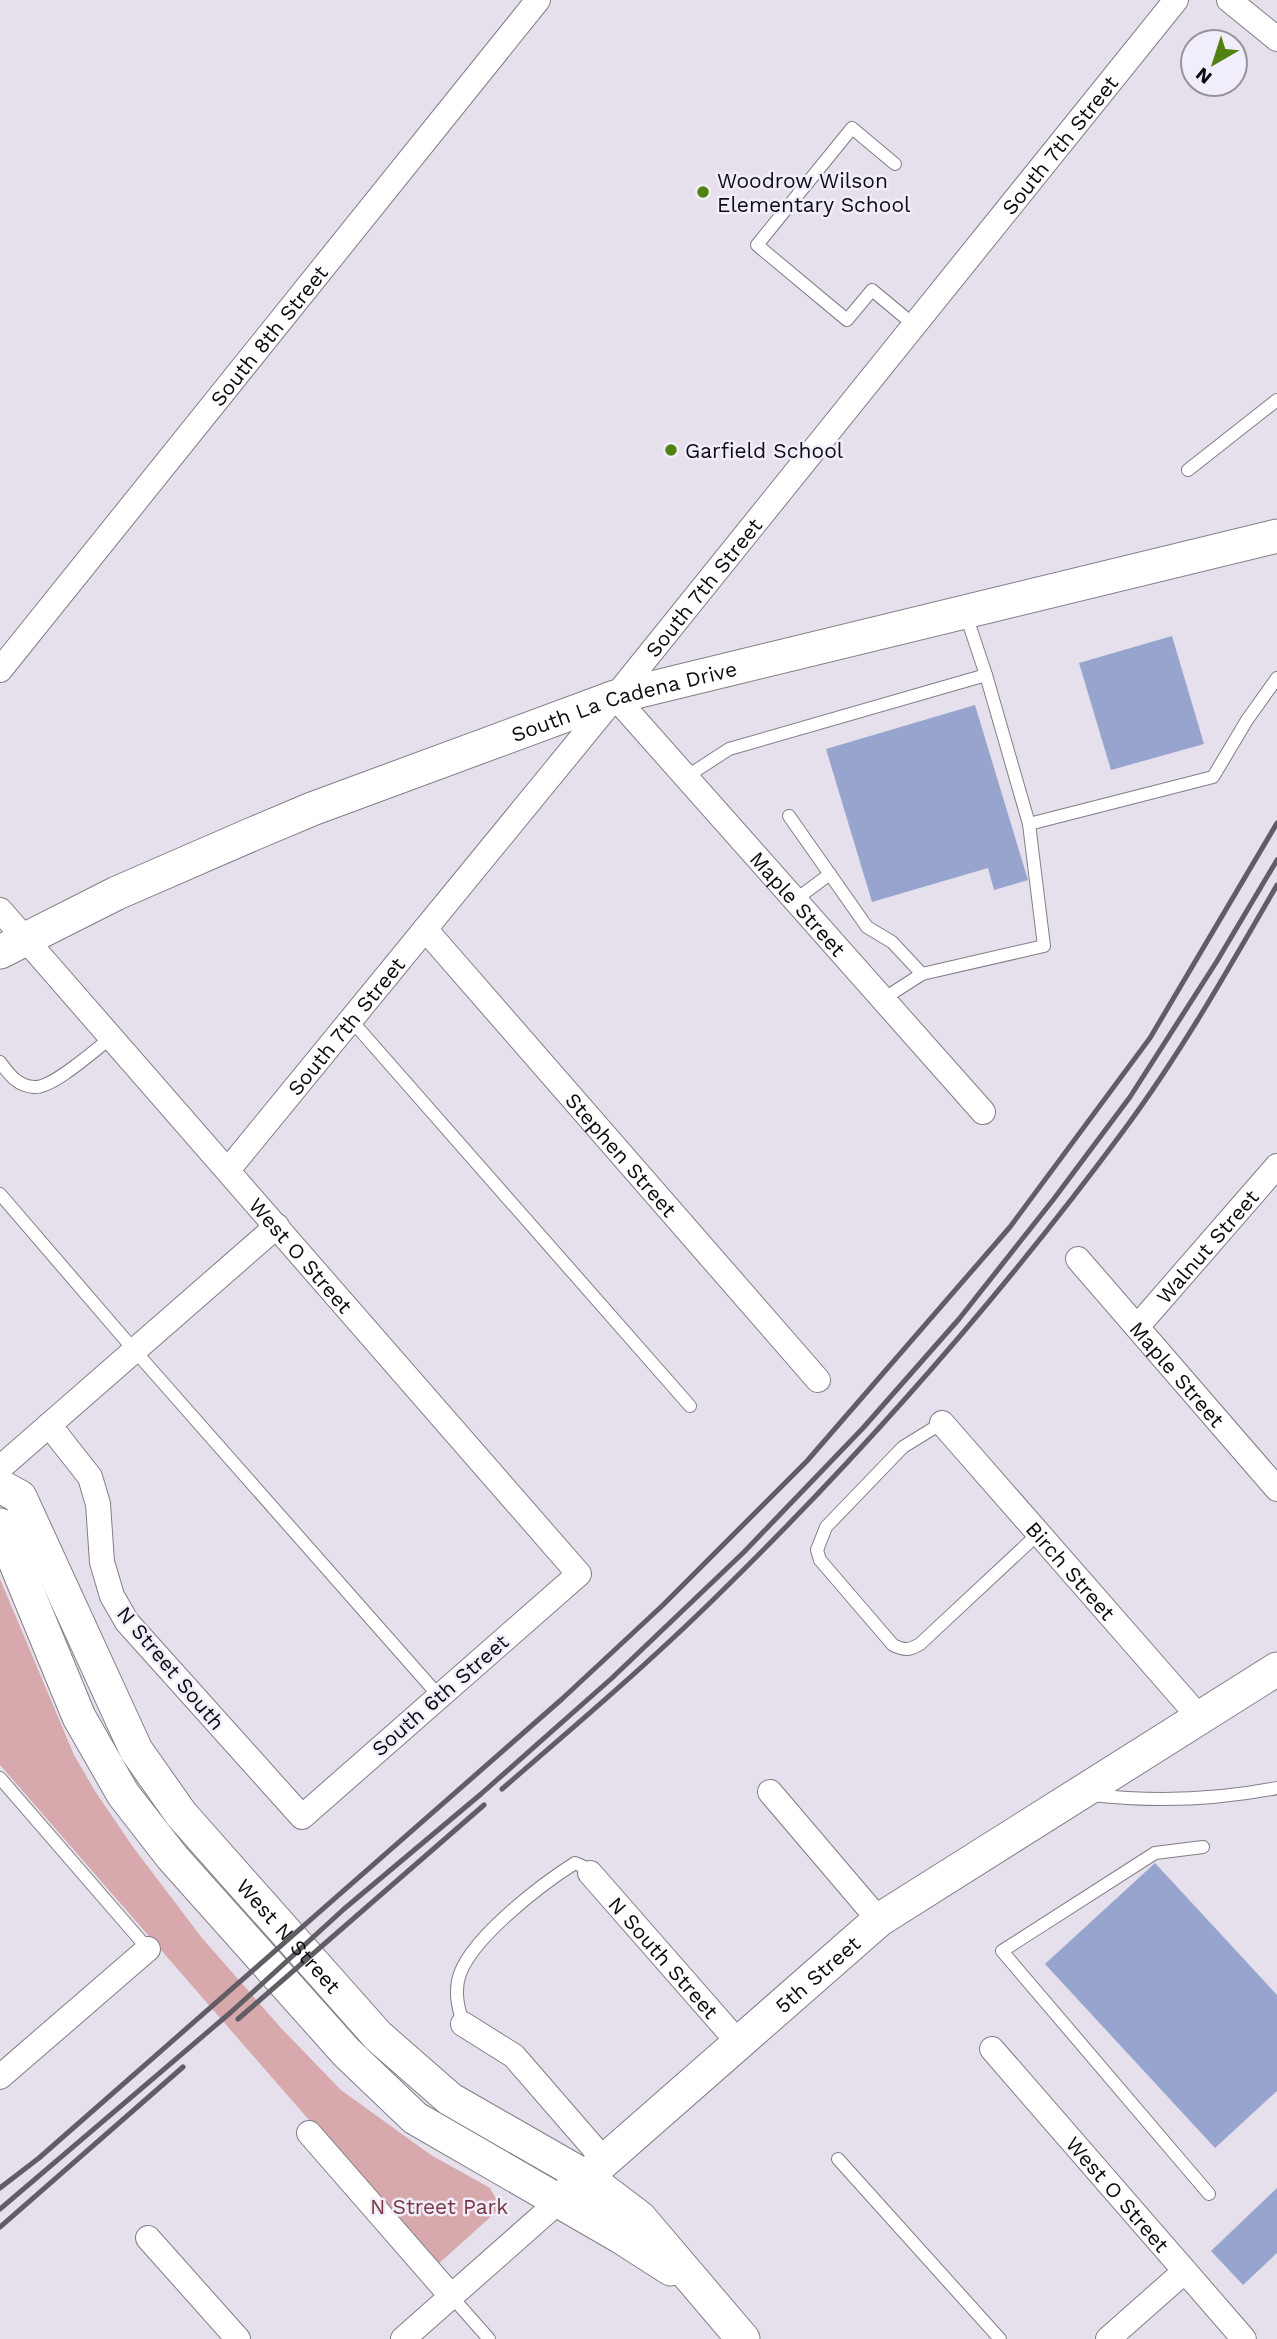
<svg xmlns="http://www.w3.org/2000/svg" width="1277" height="2339" font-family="'Work Sans',sans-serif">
<rect width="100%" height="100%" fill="#e5e0ec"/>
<polygon fill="#d7a9ac" points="0,1579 74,1755 95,1791 133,1847 202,1938 281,2028 341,2090 431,2155 490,2188 497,2200 496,2212 436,2266 0,1765"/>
<g fill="#97a5ce">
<polygon points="1172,636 1204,744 1111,770 1079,663"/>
<polygon points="975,705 1028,880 994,890 988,868 872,902 826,749"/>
<polygon points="1155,1863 1277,1995 1277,2091 1215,2148 1045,1964"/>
<polygon points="1277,2188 1277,2253 1243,2285 1211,2251"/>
</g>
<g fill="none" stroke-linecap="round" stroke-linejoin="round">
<defs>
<g id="lane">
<polyline points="895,164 852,128 757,245 847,320 872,290 914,325"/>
<polyline points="1188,470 1277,400"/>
<polyline points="986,675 1029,824"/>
<polyline points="686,777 729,749 986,675 965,612"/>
<polyline points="789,816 867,927 892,942 922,974"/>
<polyline points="795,900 830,874"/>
<polyline points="883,999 922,974 1044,946 1029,824 1213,777 1247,720 1277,678"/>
<polyline points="351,1020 690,1406"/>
<path d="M0,1062C9,1074 17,1086 34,1087C52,1089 96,1049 112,1037"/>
<polyline points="0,1194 135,1351 439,1696"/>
<path d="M942,1423L903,1447L826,1527L817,1550L820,1560L893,1645C905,1651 910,1650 920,1644L1039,1533"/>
<polyline points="0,1778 148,1949"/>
<path d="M1092,1795C1153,1802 1216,1800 1277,1788"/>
<polyline points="1203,1847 1155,1853 1002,1951 1209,2194"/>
<path d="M463,2024C459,2009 455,1997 458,1981C465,1942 542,1884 575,1863L582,1866L590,1873"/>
<polyline points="838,2159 1000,2339"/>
<polyline points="452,2297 489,2339"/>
</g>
<g id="street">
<polyline points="1229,0 1277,39"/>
<path id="s1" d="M0,670L538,0"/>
<path id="s2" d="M615,697L983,1112"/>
<path id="s3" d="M0,910L579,1574L302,1817L127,1622L112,1596L102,1562L98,1504L90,1477L49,1425"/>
<path id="s4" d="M425,929L818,1380"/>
<path id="s5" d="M228,1170L615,697L1176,0"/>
<path id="s6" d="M1078,1259L1277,1489"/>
<path id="s7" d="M1137,1327L1277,1166"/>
<path id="s8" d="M942,1423L1200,1718"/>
<polyline points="0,1468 277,1226"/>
<polyline points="770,1792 879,1920"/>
<path id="s9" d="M590,1873L738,2042"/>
<polyline points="463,2024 514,2056 605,2161"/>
<path id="s10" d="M992,2049L1244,2339"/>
<polyline points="0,2077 148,1949"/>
<polyline points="309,2133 452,2297"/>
<polyline points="148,2238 238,2339"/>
<polyline points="403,2339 558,2202"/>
<polyline points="1108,2339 1185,2271"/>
</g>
<g id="secondary">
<path id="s11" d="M0,952L117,893L255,833L312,809L615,697L1277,536"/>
<path id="s12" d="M0,1486L20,1497L136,1750L181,1814L378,2036L450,2099L586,2177L640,2218L743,2339"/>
<polyline points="0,1525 79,1717 123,1794 172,1857 346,2052 415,2118 621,2237 671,2269"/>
<path id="s13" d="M570,2191L879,1920L1277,1669"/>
</g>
</defs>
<use href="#lane" stroke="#827d88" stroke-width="14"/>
<use href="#street" stroke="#827d88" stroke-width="26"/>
<use href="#secondary" stroke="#827d88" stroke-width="35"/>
<use href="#lane" stroke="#fff" stroke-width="12"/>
<use href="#street" stroke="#fff" stroke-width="24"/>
<use href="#secondary" stroke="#fff" stroke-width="33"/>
<g stroke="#605d64" stroke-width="5">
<path d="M502,1789C575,1726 648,1664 717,1596C864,1452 1001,1296 1124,1130C1181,1053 1229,968 1277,885"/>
<polyline points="238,2019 484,1805"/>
<polyline points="0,2188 39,2158 562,1699 663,1605 807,1461 1010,1227 1150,1038 1277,823"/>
<polyline points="0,2209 230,2013 344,1909 481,1794 612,1678 744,1552 863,1428 959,1319 1053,1200 1130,1097 1217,961 1277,860"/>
<polyline points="0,2227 183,2067"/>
</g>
</g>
<g fill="#518111" stroke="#f2edfa" stroke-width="2.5">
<circle cx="703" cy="192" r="7"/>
<circle cx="671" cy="450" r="7"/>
</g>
<g text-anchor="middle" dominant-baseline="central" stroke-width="5" stroke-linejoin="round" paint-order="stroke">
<g font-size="21" fill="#0d0b0f" stroke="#f2edfa">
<text stroke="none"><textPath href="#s5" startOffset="1320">South 7th Street</textPath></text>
<text stroke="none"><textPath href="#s1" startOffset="429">South 8th Street</textPath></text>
<text stroke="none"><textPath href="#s5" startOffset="752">South 7th Street</textPath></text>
<text stroke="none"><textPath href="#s11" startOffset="674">South La Cadena Drive</textPath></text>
<text stroke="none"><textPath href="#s2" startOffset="276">Maple Street</textPath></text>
<text stroke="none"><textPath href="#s5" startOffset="186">South 7th Street</textPath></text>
<text stroke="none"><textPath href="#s4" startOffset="299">Stephen Street</textPath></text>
<text stroke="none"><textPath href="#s7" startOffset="107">Walnut Street</textPath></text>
<text stroke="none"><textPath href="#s3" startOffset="458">West O Street</textPath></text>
<text stroke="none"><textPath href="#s6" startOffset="152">Maple Street</textPath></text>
<text stroke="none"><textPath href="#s8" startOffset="196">Birch Street</textPath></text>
<text transform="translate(171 1668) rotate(50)">N Street South</text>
<text transform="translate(440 1695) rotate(-41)">South 6th Street</text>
<text stroke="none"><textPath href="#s12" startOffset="542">West N Street</textPath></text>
<text stroke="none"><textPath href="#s9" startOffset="112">N South Street</textPath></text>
<text stroke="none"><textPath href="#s13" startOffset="329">5th Street</textPath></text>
<text stroke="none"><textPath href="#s10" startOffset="192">West O Street</textPath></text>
</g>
<g font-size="21" fill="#0d0b0f" stroke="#f2edfa" text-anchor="start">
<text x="717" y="180">Woodrow Wilson<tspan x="717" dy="24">Elementary School</tspan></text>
<text x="685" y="450">Garfield School</text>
</g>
<g font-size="21" fill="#793840" stroke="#f2edfa">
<text x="439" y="2206">N Street Park</text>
</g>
</g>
<g transform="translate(1214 63) rotate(219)"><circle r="33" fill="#f2edfa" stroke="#96939c" stroke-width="2"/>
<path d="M0-5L12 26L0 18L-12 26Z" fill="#518111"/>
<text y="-10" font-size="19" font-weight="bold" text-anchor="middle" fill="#0d0b0f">N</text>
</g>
</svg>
